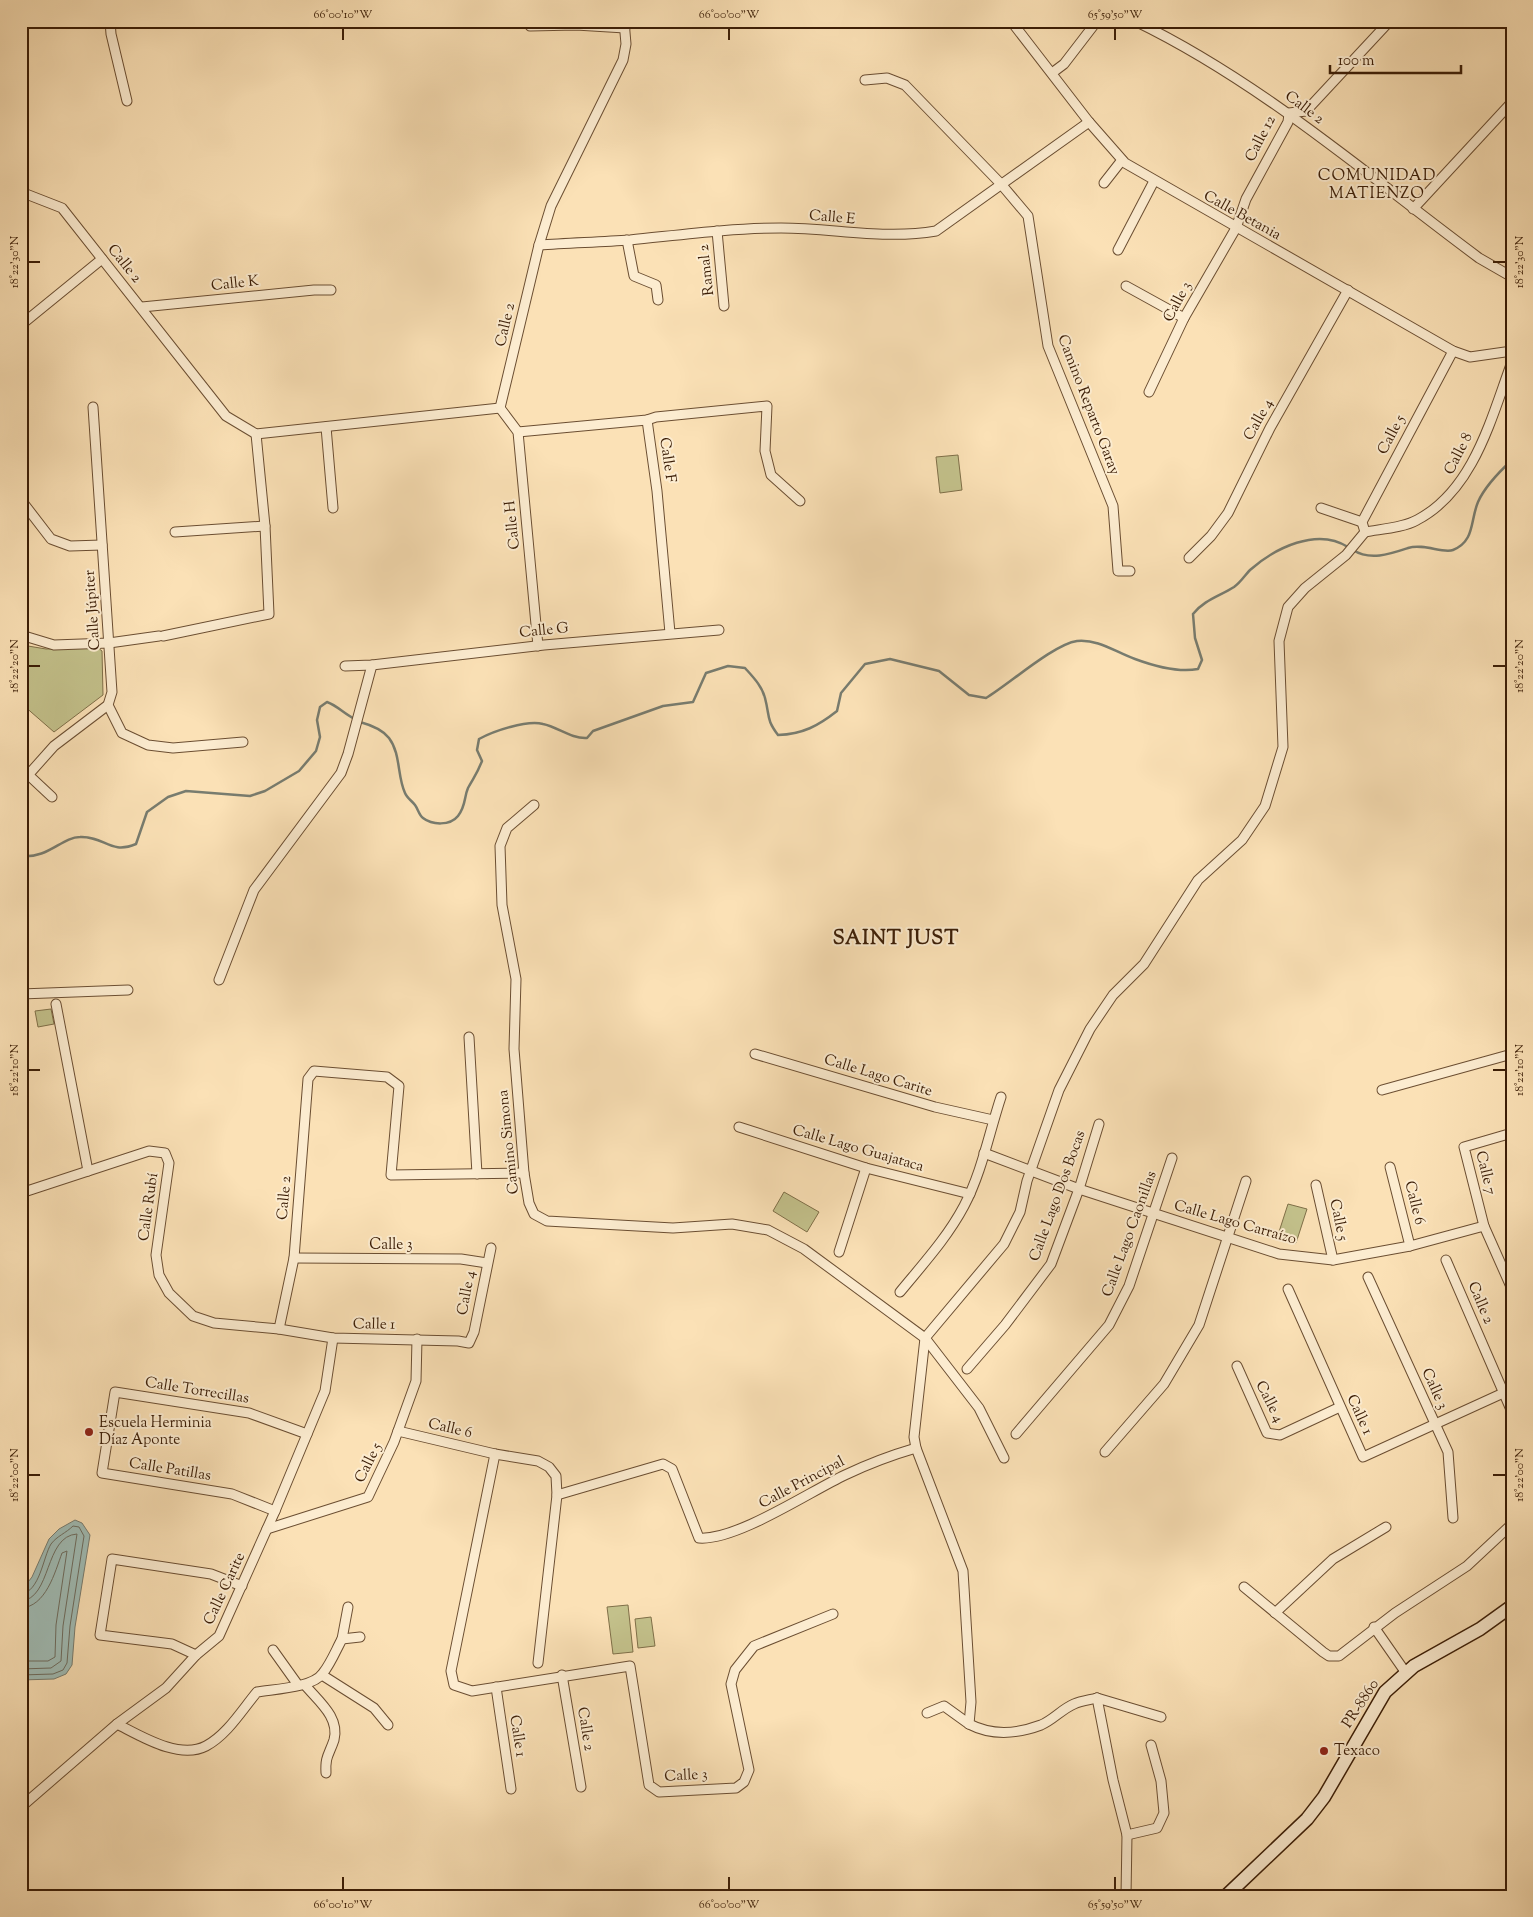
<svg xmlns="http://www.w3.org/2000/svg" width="1533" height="1917" font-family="'Sorts Mill Goudy',serif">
<rect width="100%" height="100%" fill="#fbe1b6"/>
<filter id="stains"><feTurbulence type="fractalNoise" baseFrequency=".004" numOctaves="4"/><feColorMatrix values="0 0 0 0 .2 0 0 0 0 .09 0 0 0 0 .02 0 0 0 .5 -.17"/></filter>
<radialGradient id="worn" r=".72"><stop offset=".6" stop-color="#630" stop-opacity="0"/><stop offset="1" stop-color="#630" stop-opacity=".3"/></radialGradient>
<g fill="#c3c18b" stroke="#7f6f48">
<polygon points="958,455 962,490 940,493 936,457"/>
<polygon points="28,646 46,649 97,647 102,651 103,695 54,732 23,705"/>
<polygon points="51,1009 54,1024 38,1027 35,1011"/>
<polygon points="784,1192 819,1212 807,1232 773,1211"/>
<polygon points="1288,1204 1307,1209 1296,1243 1277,1238"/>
<polygon points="628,1605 633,1652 613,1654 607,1607"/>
<polygon points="651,1617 655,1646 638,1648 635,1619"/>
</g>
<polygon fill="#a0bcb5" stroke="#787c6f" points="75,1520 82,1523 90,1535 75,1627 72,1665 66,1674 54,1679 21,1680 21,1591 32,1577 49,1539 59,1529"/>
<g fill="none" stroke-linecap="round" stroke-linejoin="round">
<g stroke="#6e6c5e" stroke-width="1">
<path d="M21,1594C40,1592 43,1557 51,1544C57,1536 66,1533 73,1526L79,1527L84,1536L70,1626L67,1663L63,1670L53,1674L21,1675"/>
<path d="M21,1601C52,1599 44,1536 77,1534L63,1626L61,1661L51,1668L21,1669"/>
<path d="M21,1608C46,1607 55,1572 62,1553L67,1551L56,1625L55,1657L48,1661H21"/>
</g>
<g stroke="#787c6f" stroke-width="2.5">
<path d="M1353,550C1370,561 1390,554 1408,548C1424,543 1443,554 1453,550C1475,541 1470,521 1478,502C1485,486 1499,472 1512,460"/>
<path d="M360,722C371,725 382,729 389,738C401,754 397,776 405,793C407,798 412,801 415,805C418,809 419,815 423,818C432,825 450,826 458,816C466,806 464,797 468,788C474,777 477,774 482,761L477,750L479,739C494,731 526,720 543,724C558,727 571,739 587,738L593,731L663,706L693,702L706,673L728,666L745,668C753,677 762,686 765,698C770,717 766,719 778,735C803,734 818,726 837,711L841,693L865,664L890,659L939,671L969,695L986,698C1008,685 1054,644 1077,641C1099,639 1115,652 1135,659C1154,666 1178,673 1198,669L1202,660L1195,638L1193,614C1204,600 1220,596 1234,587C1241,582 1245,575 1250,570C1275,548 1317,527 1348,547"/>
<path d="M21,856C48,859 62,837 80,837C105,836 110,855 136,844L147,812L168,797L186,791L250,796L265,791L299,771L316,751L320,737L317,720L320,707L327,702C338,706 344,714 355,719"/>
</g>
<defs>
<g id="street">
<polyline points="110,21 111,34 127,101"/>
<polyline points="1011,21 1089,122 1125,163 1453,351 1470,357 1512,351"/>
<path d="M1135,21C1261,82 1367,175 1479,258L1512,277"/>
<polyline points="530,26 576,25 625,28"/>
<polyline points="1052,73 1064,64 1097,21"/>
<polyline points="865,80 887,78 905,85 1001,184 1028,216 1048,346 1113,506 1118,571 1130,571"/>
<polyline points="1104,183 1122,160"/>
<polyline points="21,192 62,208 226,416 256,434 500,408"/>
<polyline points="1413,209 1512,102"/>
<polyline points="717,231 724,306"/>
<polyline points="627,240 634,276 656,285 658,300"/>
<path d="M539,245C569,243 600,242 630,240C680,235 731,228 781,228C834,228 884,240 936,231L1089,122"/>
<polyline points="1118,250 1154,181"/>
<polyline points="1126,286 1184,318"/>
<polyline points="142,307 314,290 331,290"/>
<polyline points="21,325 102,259"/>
<polyline points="1149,392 1184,318 1236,228 1246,199 1288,122 1289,113 1306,111 1387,24 1397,21"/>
<polyline points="500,408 539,245 551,206 623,60 626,44 624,21"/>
<polyline points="500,408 518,432 538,646"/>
<polyline points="647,420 657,491 670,633"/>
<polyline points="326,427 333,508"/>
<polyline points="518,432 647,420 656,417 767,406 765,451 771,475 800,501"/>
<polyline points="21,500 51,539 70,546 102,545"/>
<polyline points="1321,508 1362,522"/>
<polyline points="175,532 265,526"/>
<path d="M1365,532C1381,529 1403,528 1417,520C1474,490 1491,418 1512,362"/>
<polyline points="1365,532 1362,522 1453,351"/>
<polyline points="1189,558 1211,536 1228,513 1270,428 1348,290"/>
<polyline points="21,635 54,645 109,643 159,636"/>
<polyline points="163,636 269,614 265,526 256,434"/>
<polyline points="345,666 372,665 544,645 719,630"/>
<polyline points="108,705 122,733 148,745 173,748 243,742"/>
<polyline points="21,768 52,797"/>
<polyline points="29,774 54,746 108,705 112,692 93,407"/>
<polyline points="534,805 507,828 500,846 502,905 516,979 514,1049 524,1173 529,1203 534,1214 547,1221 673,1228 732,1224 768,1230 804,1249 925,1338 979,1408 1004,1458"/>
<polyline points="219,980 254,890 341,773 348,754 372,665"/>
<polyline points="21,994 128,990"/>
<polyline points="56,1004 88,1171"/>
<polyline points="469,1037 477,1174"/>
<polyline points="755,1054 935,1107 993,1120"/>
<polyline points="1382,1090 1512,1054"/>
<polyline points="739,1127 866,1168 970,1194"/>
<polyline points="1512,1133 1464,1147 1484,1226 1512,1289"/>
<polyline points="984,1153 1079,1189 1279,1254 1333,1260 1410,1246 1484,1226"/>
<polyline points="1390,1167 1410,1246"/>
<polyline points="1316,1185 1333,1260"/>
<polyline points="21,1193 149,1151 165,1153 169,1163 156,1255 159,1275 169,1293 193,1316 214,1323 279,1329 333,1338 458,1341 469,1343 474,1332 491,1248"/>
<polyline points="1511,1239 1512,1239"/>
<polyline points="839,1252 866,1168"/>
<polyline points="294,1258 461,1259 487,1263"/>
<polyline points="1446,1260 1512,1412"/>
<polyline points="1368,1277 1448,1452 1453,1518"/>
<polyline points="1288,1289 1363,1457 1512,1389"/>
<path d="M900,1292C923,1264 947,1238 964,1206C982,1172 989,1133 1001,1097"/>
<polyline points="279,1329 294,1258 308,1079 314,1071 387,1077 399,1086 391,1175 524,1173"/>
<polyline points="1237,1366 1267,1433 1280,1435 1340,1407"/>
<polyline points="967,1369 1005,1325 1051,1264 1079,1189 1099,1124"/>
<polyline points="398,1431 495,1454 538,1461 549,1467 556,1476 557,1495 538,1663"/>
<polyline points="1016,1434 1109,1325 1129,1286 1172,1158"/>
<polyline points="1105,1452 1164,1384 1199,1325 1246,1181"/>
<polyline points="495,1454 451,1671 454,1685 472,1691 630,1666 649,1785 659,1792 736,1788 744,1782 749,1770 731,1684 735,1670 754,1646 833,1614"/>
<path d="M557,1495L663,1464L672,1469L699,1538C736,1541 809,1492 845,1475C868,1464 892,1455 916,1448"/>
<polyline points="275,1511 232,1494 102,1473 115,1392 249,1413 307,1434"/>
<polyline points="267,1529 368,1497 394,1442 416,1381 417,1339"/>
<polyline points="1244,1587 1323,1652 1329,1656 1339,1656 1395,1613 1467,1566 1512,1524"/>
<polyline points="1275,1613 1333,1559 1386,1527"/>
<polyline points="1374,1627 1406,1673"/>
<polyline points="342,1639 348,1607"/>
<polyline points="273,1650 298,1685"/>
<polyline points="196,1655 172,1644 100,1635 112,1559 211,1574 242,1586"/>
<polyline points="322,1675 374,1708 388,1725"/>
<polyline points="562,1675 581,1787"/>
<path d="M305,1685C318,1701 340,1717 334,1740C329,1755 325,1756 326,1773"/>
<polyline points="496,1687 511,1789"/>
<path d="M1097,1698C1089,1700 1081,1701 1074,1704C1062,1709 1053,1720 1041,1725C1017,1734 992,1736 969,1724L971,1702L963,1571L916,1448L914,1437L925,1338L1004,1244L1020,1212L1027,1181L1059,1090L1090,1029L1113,995L1144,964L1198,880L1242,840L1265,806L1283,747L1279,641L1288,607L1305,588L1346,555L1365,532"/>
<polyline points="1097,1698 1113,1780 1127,1835 1126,1896"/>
<polyline points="1097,1698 1161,1717"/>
<polyline points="927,1713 944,1706 969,1724"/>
<path d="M117,1724C141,1736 179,1760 206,1746C227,1735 242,1710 257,1692C274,1689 313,1688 323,1673C331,1663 336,1650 342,1639L360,1637"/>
<polyline points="21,1807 117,1724 166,1688 196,1655 219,1636 275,1511 325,1391 333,1338"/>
<polyline points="1127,1835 1157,1828 1164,1813 1161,1781 1151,1745"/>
</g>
<polyline id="secondary" points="1226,1896 1307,1819 1324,1797 1385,1692 1414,1666 1480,1629 1512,1606"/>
</defs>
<use href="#street" stroke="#6b4e32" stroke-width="11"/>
<use href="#secondary" stroke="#3b1d06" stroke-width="15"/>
<use href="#street" stroke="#fcecd0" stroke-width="9"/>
<use href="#secondary" stroke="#fcecd0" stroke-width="12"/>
</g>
<path fill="none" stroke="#3b1d06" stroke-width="2" d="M343,28V40M729,28V40M1115,28V40M28,262H40M1493,262H1506M28,666H40M1493,666H1506M28,1070H40M1493,1070H1506M28,1475H40M1493,1475H1506M343,1877V1890M729,1877V1890M1115,1877V1890"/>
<g fill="#8f2418" stroke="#fcecd0" stroke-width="2">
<circle cx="89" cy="1432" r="5"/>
<circle cx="1324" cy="1751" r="5"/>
</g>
<g text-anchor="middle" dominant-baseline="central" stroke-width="4" stroke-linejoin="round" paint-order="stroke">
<g font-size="15" fill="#3b1d06" stroke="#fcecd0">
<text transform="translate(1304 108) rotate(37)">Calle 2</text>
<text transform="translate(1261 139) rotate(-63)">Calle 12</text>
<text transform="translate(1242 216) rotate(29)">Calle Betania</text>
<text transform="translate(832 218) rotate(5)">Calle E</text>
<text transform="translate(124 264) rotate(51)">Calle 2</text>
<text transform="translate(707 270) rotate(-96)">Ramal 2</text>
<text transform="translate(235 284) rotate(-6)">Calle K</text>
<text transform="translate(1178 302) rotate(-62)">Calle 3</text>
<text transform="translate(506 325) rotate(-77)">Calle 2</text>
<text transform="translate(1088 405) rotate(69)">Camino Reparto Garay</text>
<text transform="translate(1259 420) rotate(-61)">Calle 4</text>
<text transform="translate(1392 435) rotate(-62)">Calle 5</text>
<text transform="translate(1459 454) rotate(-63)">Calle 8</text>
<text transform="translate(667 460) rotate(82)">Calle F</text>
<text transform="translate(513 525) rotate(-96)">Calle H</text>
<text transform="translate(93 610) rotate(-94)">Calle Júpiter</text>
<text transform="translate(544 631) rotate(-6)">Calle G</text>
<text transform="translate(878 1076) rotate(17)">Calle Lago Carite</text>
<text transform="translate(509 1142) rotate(-96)">Camino Simona</text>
<text transform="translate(858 1149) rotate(16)">Calle Lago Guajataca</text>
<text transform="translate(1485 1173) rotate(76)">Calle 7</text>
<text transform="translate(1058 1196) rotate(-70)">Calle Lago Dos Bocas</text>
<text transform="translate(285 1198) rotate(-85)">Calle 2</text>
<text transform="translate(1414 1203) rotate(76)">Calle 6</text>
<text transform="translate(149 1207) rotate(-82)">Calle Rubí</text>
<text transform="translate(1338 1220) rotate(78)">Calle 5</text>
<text transform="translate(1235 1223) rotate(16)">Calle Lago Carraízo</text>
<text transform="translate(1130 1234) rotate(-70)">Calle Lago Caonillas</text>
<text x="391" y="1245">Calle 3</text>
<text transform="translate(467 1293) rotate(-79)">Calle 4</text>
<text transform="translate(1480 1303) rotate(67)">Calle 2</text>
<text transform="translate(374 1325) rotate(1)">Calle 1</text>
<text transform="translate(1434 1389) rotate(66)">Calle 3</text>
<text transform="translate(197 1391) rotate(9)">Calle Torrecillas</text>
<text transform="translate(1269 1402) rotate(63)">Calle 4</text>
<text transform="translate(1359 1415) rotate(65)">Calle 1</text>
<text transform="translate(450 1429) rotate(13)">Calle 6</text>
<text transform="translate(369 1463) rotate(-64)">Calle 5</text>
<text transform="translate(170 1470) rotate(9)">Calle Patillas</text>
<text transform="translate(802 1483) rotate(-28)">Calle Principal</text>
<text transform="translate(225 1589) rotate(-65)">Calle Carite</text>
<text transform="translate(1361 1704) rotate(-57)">PR-8860</text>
<text transform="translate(585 1729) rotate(81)">Calle 2</text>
<text transform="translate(517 1736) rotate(81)">Calle 1</text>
<text transform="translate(686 1776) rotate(-3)">Calle 3</text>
</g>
<g font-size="15" fill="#3b1d06" stroke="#fcecd0" text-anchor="start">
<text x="99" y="1423">Escuela Herminia<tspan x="99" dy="17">Díaz Aponte</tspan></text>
<text x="1334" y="1751">Texaco</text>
</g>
<g font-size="16" letter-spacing="1" fill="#3b1d06" stroke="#fcecd0">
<text x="1377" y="176">COMUNIDAD<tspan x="1377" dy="18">MATIENZO</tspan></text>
</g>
<g font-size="20" font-weight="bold" letter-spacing="1" fill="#3b1d06" stroke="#fcecd0">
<text x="896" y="939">SAINT JUST</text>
</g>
</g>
<rect width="1533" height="1917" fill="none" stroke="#fbe1b6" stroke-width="55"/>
<path d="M1330 65v8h131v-8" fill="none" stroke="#3b1d06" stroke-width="2.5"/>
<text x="1338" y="65" font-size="15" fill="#3b1d06" stroke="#fcecd0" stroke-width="4" paint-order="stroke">100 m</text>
<rect x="28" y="28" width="1478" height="1862" fill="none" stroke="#3b1d06" stroke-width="2"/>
<g font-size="12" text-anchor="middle" fill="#3b1d06">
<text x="343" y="18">66°00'10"W</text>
<text x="729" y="18">66°00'00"W</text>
<text x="1115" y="18">65°59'50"W</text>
<text transform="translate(14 262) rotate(-90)" y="4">18°22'30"N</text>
<text transform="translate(1519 262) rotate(-90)" y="4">18°22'30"N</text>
<text transform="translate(14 666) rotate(-90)" y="4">18°22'20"N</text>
<text transform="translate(1519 666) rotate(-90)" y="4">18°22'20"N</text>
<text transform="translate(14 1070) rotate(-90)" y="4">18°22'10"N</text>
<text transform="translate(1519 1070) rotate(-90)" y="4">18°22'10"N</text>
<text transform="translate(14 1475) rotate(-90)" y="4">18°22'00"N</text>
<text transform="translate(1519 1475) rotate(-90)" y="4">18°22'00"N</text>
<text x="343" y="1908">66°00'10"W</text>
<text x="729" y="1908">66°00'00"W</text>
<text x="1115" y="1908">65°59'50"W</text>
</g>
<rect width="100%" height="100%" filter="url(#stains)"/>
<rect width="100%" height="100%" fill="url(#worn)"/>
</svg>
